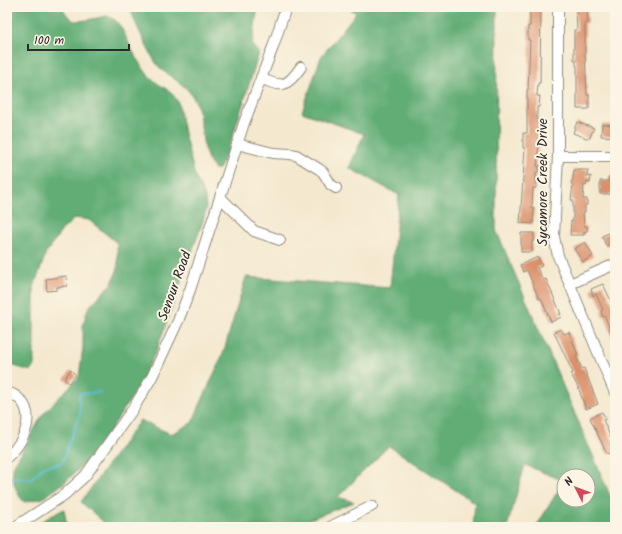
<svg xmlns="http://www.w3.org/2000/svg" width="622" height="534" font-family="Kalam,sans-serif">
<rect width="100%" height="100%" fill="#fcf5e5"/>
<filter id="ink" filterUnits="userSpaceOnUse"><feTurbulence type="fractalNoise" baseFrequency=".025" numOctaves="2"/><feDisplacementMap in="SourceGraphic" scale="8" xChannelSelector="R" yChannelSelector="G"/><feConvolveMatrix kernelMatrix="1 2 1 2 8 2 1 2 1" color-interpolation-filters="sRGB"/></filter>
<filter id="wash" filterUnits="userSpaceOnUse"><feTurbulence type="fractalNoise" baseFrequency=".012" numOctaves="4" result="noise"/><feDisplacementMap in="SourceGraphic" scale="16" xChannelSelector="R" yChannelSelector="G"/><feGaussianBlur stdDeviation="0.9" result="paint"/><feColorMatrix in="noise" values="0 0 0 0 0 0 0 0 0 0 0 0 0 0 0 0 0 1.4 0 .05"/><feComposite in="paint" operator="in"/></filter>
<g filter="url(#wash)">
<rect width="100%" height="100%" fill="#f4e9cf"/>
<g fill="#62ad76" stroke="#466c50" fill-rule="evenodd">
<path d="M7,7H62L67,15L74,21L87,20L107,16L115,20L121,27L136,58L147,74L157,83L171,92L178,102L184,133L195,176L205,197L206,208L204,218L157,349L138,388L101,444L82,466L64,483L43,498L24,502C15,492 12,481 13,467L43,414L79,377L83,347V325L88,308L112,283L118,268L117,243L89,220L75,218L62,230L46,253L34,287V365L31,371L14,366L7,362Z"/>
<path d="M130,7H258L252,45L259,53L228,151L219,169H215C198,154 205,116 193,97C185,83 170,78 159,67C152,59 132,18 130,7Z"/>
<path d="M347,7H497L496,230L615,507V527H536L564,481L525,465L507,527H473L475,503L389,446L338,497L354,502L290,527H109L81,502L140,420L171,434L192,423L223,354L246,277L390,288L399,195L349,168L364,134L302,112L321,57L356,13ZM564,476H588V500H564Z"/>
<polygon points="64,509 67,527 31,527"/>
</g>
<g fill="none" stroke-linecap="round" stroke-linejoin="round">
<polyline stroke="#58c0d6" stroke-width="2" points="7,477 31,479 43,467 62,463 80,413 79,394 100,392"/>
</g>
<g id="blocks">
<g fill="#db906b">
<polygon points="530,7 541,7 540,83 538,83 537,96 540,96 539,107 537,107 537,120 539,120 540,128 537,166 539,166 539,172 536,172 536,188 533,188 532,208 534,208 533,224 520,223 525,148 523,148 523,133 527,133 527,90 528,90 530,40 528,40 528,26 530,26"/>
<polygon points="587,8 588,23 585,23 585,52 587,95 589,95 589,109 577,109 577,66 576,66 576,60 574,60 574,30 577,30 576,9"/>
<polygon points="577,122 594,128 589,139 573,133"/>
<polygon points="602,124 614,125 615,137 601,136"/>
<polygon points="574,170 588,170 587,177 591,176 590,183 587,182 586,186 584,185 583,199 587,199 587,205 585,205 585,212 583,212 584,226 587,226 587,231 584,232 584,235 570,235 571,221 573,221 573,200 571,200 573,185 571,183 573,179"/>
<polygon points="609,176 615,176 615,194 600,194 600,181 609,181"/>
<polygon points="615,230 615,242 606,246 602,236"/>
<polygon points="521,233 534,233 534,241 532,241 532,252 521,252"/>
<polygon points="585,242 593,256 583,262 574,249"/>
<polygon points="538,257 542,266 537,268 543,280 546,279 561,314 559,314 561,317 551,322 541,298 539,299 527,270 523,272 520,265"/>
<polygon points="66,276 67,286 57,287 57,290 47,291 46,279"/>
<polygon points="603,284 613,305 615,305 615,345 605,316 603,317 601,311 603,310 596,294 593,296 591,289"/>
<polygon points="561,329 564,334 569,332 578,355 576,356 582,369 584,368 598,404 586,409 578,387 571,374 573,373 554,332"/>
<polygon points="71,370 76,375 69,383 64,379"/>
<polygon points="602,412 606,419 603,420 610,436 614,441 615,441 615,450 607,454 590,418"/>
</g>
</g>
</g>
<g filter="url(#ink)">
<use href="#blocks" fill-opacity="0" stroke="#908a7d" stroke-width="1"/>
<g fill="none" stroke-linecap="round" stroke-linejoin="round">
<defs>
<g id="minor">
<polyline points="558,7 558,156 554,237 558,256 615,393"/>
<path d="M261,78C282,89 288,86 301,67"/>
<polyline points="237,144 273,153 290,154 296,155 319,169 323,172 331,185 336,188"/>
<polyline points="558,156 615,156"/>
<polyline points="220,197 254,231 280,240"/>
<polyline points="570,284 615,264"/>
<path d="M7,392C40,403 28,440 7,457"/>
<polyline points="15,527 64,495 85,476 133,409 152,377 178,321 190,290 244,123 273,47 286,7"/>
<polyline points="330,527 372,506"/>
</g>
</defs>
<use href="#minor" stroke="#908a7d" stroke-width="12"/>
<use href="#minor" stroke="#fff" stroke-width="10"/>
</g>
</g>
<g text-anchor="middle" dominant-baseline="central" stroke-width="4" stroke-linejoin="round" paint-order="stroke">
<g font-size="14" fill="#2b2b2b" stroke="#fcf5e5">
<text transform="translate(543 182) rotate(-90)">Sycamore Creek Drive</text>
<text transform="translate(175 286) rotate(-70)">Senour Road</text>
</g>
</g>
<rect width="622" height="534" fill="none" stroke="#fcf5e5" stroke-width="24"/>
<g transform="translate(576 488) rotate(312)"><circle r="19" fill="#fcf5e5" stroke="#a8a49b"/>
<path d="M0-3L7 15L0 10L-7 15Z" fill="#d1495b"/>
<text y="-6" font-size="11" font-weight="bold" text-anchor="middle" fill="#2b2b2b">N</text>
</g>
<path d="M28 44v6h101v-6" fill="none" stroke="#2b2b2b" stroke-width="2"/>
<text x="34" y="44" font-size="12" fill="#2b2b2b" stroke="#fcf5e5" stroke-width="3" paint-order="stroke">100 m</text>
</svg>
